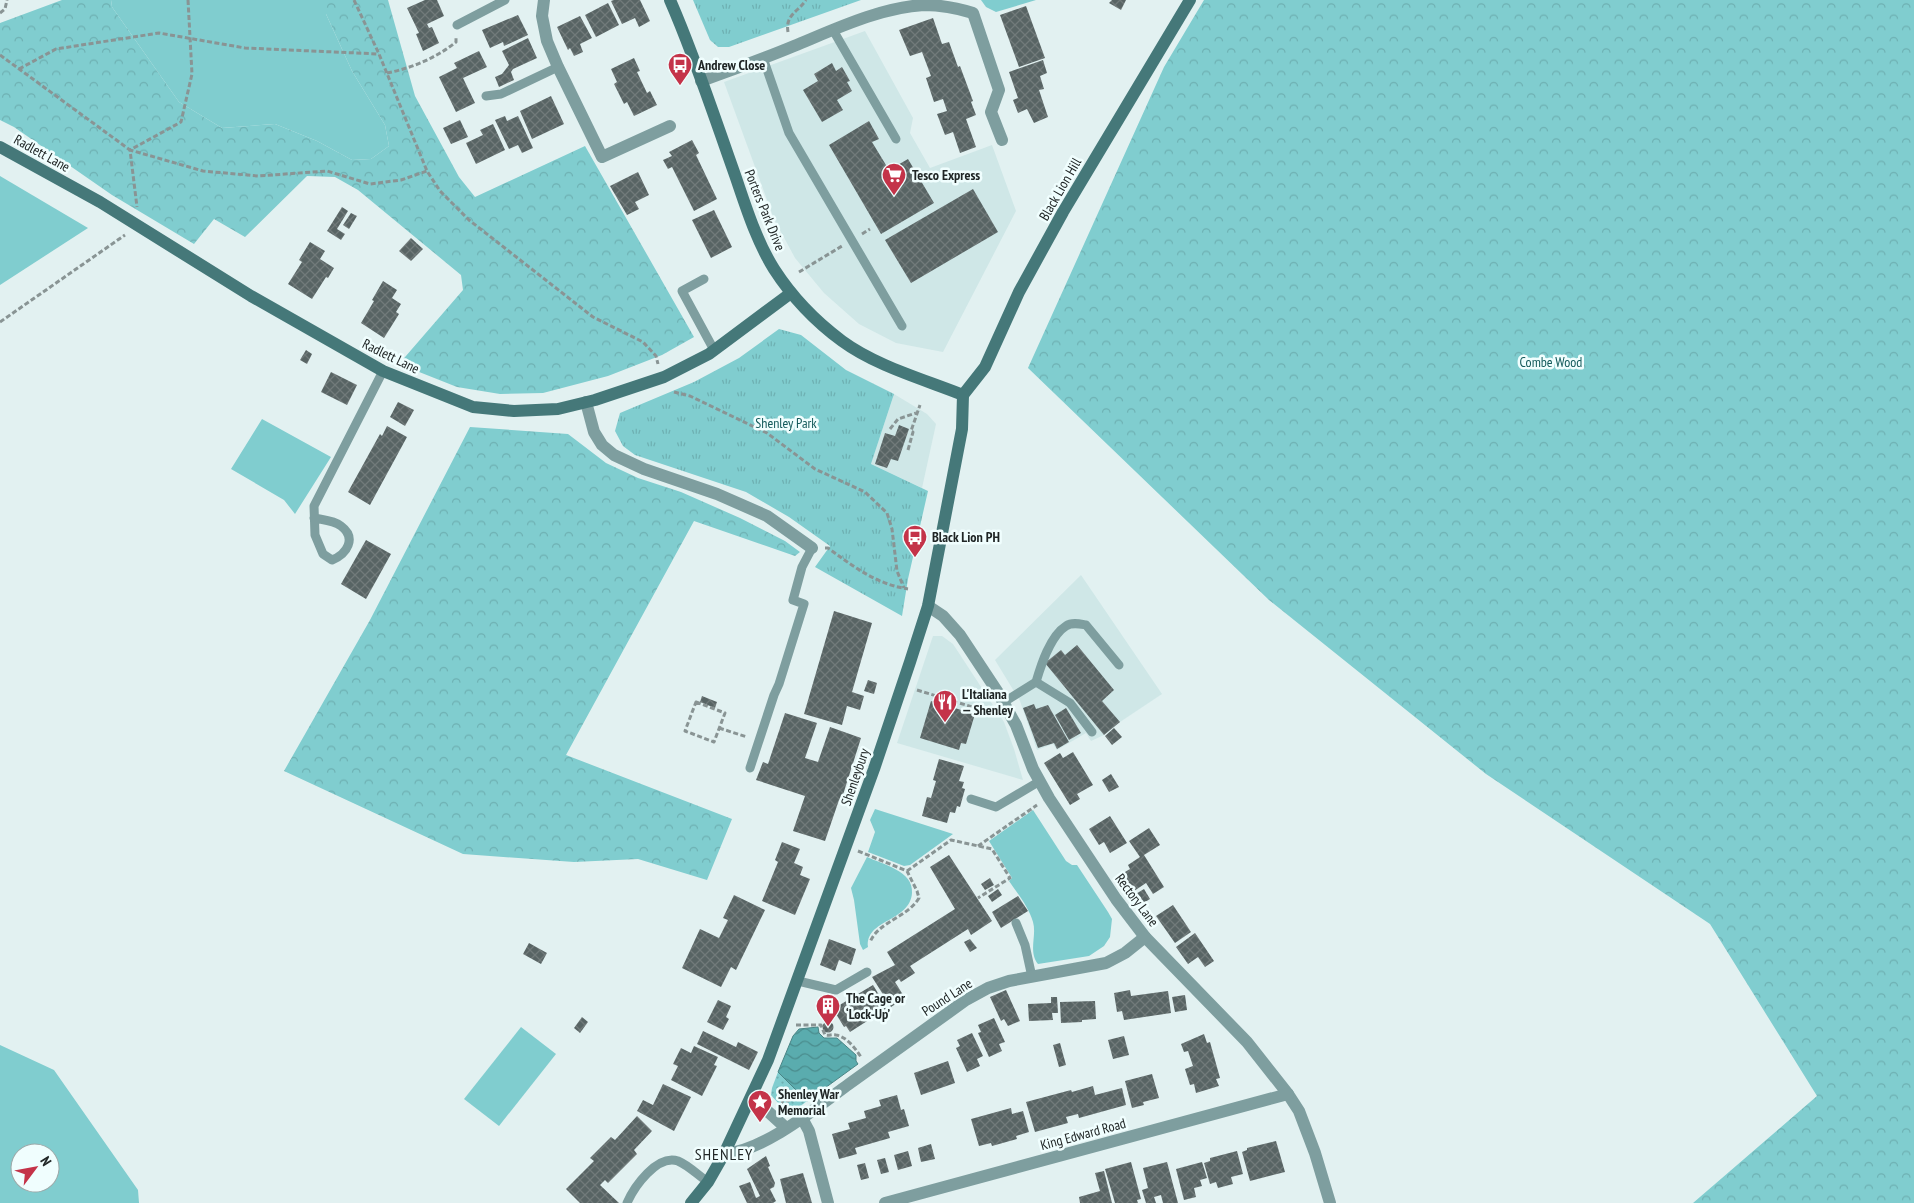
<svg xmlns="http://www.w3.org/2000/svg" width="1914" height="1203" font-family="'PT Sans Narrow',sans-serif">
<defs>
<pattern id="forest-crowns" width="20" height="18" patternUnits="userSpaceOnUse" patternTransform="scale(1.25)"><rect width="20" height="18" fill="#80cdcf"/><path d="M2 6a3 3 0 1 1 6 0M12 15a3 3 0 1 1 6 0" fill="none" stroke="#6eb0b2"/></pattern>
<pattern id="park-tufts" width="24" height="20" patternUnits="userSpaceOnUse" patternTransform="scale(1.25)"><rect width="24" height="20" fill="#80cdcf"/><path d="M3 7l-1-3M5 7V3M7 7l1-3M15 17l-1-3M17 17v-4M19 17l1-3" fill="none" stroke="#6eb0b2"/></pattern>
<pattern id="garden-dots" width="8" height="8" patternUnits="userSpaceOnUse" patternTransform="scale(1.25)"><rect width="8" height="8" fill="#80cdcf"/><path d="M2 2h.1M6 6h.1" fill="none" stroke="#6eb0b2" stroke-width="1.8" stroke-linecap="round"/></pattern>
<pattern id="water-waves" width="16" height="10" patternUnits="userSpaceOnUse" patternTransform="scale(1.25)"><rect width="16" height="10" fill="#5aacae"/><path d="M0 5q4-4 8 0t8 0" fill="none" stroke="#4a8c8d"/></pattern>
<pattern id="building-cross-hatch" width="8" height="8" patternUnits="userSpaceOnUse" patternTransform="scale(1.25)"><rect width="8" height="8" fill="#586464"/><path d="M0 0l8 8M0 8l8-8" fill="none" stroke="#717a7a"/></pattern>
</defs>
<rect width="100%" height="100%" fill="#e2f1f1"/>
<g fill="#cfe7e7">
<polygon points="865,31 913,118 910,133 930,168 992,145 1016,211 943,352 896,343 859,324 824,293 795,258 774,219 724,82"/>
<polygon points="894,394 927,414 936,424 922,488 871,464"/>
<polygon points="1081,575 1162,694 1120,722 1104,735 1091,741 1086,733 1057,750 1053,744 1037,750 1020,701 995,660"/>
<polygon points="933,636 942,636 953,644 1004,722 1014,749 1023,780 897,743"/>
</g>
<g fill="#80cdcf" fill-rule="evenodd">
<polygon points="111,0 326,0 326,14 352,71 385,125 389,146 371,159 352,160 317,141 275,124 222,128 179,102 112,7"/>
<polygon points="981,0 1036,0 996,12 986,7"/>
<polygon points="0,176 88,228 0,285"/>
<polygon points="262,419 331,457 295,514 284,500 231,469"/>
<polygon points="875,809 953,834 910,865 904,866 868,852 875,832 870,820"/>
<path d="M1033,810L1066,861L1072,865H1077L1108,912L1112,919L1110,937L1104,946L1089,956L1038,964C1028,951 1037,936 1033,922C1029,907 1017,893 1009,881L1012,878L989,841Z"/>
<path d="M867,857C882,864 914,871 912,893C910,922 865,919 868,947L863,950L860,944L854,900L851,888Z"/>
<polygon points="521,1027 556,1054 499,1126 464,1099"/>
<path d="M0,1045L54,1070L138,1190L139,1203H0ZM20,1153H50V1183H20Z"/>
</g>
<g fill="url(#forest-crowns)">
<polygon points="62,0 111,0 112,7 179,102 222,128 275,124 317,141 352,160 371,159 389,146 385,125 352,71 326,14 326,0 388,0 415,96 459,177 475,197 585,146 694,337 662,355 608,376 543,393 500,394 457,387 399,364 463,290 461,275 358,190 335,177 307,176 245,237 214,219 194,244 112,195 14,127 0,120 0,23"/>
<polygon points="1204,0 1914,0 1914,1203 1693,1203 1817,1096 1710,924 1486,774 1269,600 1028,368 1164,67"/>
<polygon points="470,427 568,434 606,463 638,478 681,492 740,518 785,541 800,552 795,556 694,521 566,755 732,819 707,880 638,859 574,862 463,854 284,771 370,620"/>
</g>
<g fill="url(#park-tufts)">
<polygon points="693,0 861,0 729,47 718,47 710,40"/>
<polygon points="779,329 801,335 846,370 894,394 871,464 928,491 908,579 902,616 815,567 830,546 789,517 746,492 635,455 623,446 615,431 620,413 694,382 739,358"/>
</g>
<path fill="url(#garden-dots)" d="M778,1072L807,1101L794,1111C784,1110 777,1102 771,1095L772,1088Z"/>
<polygon fill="url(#water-waves)" stroke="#498485" points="818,1027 819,1033 824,1038 837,1038 856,1055 856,1061 858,1064 807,1101 778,1072 793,1036 799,1029"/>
<g fill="url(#building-cross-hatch)">
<polygon points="425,0 437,0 444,16 427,24 429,28 432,27 439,43 423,51 416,34 419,33 407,8"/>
<polygon points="614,0 640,0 650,21 639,27 635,18 622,24 611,1"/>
<polygon points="1112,0 1126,0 1121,10 1109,3"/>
<polygon points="608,3 619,25 596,37 585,15"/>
<polygon points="1026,6 1045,58 1019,67 1000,15"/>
<polygon points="518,15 528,35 504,46 503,42 490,48 482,30"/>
<polygon points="580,16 592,38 580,44 583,52 574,56 570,48 568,50 557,27"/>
<polygon points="933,18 942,44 949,42 958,67 960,66 973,101 971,102 976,115 966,119 976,147 960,153 953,132 945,135 937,114 947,111 943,99 934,102 926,78 931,76 922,52 910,56 899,30"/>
<polygon points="528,38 537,58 513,69 511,72 514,80 499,87 495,77 502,74 509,65 502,51"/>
<polygon points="479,51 487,67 463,78 475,103 456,112 439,77 457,68 454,63"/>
<polygon points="634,58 640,71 637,72 647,93 650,91 657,105 634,116 627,102 624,104 614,84 617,82 611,69"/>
<polygon points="1043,60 1047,73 1040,76 1044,89 1039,90 1048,117 1034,123 1027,109 1018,113 1013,100 1018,98 1009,72"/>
<polygon points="832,63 836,71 842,67 850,81 847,82 852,91 837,100 843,110 822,122 803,90 818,81 814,74"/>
<polygon points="551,96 564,124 532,139 520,111"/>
<polygon points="505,116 507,121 518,116 533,148 522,153 518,145 509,149 495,120"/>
<polygon points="460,120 468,137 451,144 443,128"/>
<polygon points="869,121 879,139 872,142 889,170 908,159 934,203 881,234 829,145"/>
<polygon points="493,124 505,150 476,164 466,143 483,135 480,130"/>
<polygon points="692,140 699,153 696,155 717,199 694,211 672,167 668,169 663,160 672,156 669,152"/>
<polygon points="638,172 649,195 635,202 639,209 627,215 610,186"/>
<polygon points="973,189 998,232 911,283 885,240"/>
<polygon points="342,207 348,211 337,229 345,234 341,240 327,231"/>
<polygon points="714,210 732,247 711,258 692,220"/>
<polygon points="351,213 357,216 349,229 343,225"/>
<polygon points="411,238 423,249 411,261 399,251"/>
<polygon points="310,242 325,251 320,259 334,268 328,278 326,277 312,299 288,284 302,262 299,260"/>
<polygon points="383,281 397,290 392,298 401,304 396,312 399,314 384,338 361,323 374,301 372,300"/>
<polygon points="306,350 312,354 307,364 300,360"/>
<polygon points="331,372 357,385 347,405 321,392"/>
<polygon points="398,402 414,410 405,426 390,417"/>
<polygon points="899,425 909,429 898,461 891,459 887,468 875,464 885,433 895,436"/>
<polygon points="387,426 407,437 370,505 348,492 380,434 382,436"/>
<polygon points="366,540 391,554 366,599 341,584"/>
<polygon points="834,611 872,623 852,692 864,696 860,710 847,706 842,725 804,714"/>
<polygon points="1077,645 1114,690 1102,701 1120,722 1104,735 1045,663 1061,650 1065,655"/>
<polygon points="868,680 877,683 874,694 864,691"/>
<polygon points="702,696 717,702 715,708 700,702"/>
<polygon points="931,701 975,714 966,744 961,743 959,750 920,738"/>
<polygon points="1034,704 1036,709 1048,705 1069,742 1057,749 1054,743 1038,748 1023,708"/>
<polygon points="1066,708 1081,733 1069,740 1055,715"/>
<polygon points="785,713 817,723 805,758 818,762 830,727 861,738 841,801 839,800 825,841 793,831 805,796 756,780 763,762 768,764"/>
<polygon points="1114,728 1122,737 1112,745 1105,736"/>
<polygon points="1073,752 1093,785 1077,794 1080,799 1070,805 1044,763 1060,753 1063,758"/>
<polygon points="939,759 964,766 959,781 964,782 962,788 965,789 960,807 957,806 955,813 950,812 947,823 922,816 927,797 931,798 936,781 933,780"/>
<polygon points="1111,774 1119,787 1109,792 1102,780"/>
<polygon points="1110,816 1127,843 1110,853 1104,842 1099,845 1089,829"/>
<polygon points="1149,828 1160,845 1144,855 1164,887 1153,894 1146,883 1131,893 1120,875 1130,869 1128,865 1140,857 1129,841"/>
<polygon points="782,842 800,849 794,863 803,867 800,875 810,879 795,915 762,901 778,862 775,860"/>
<polygon points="949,855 992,921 971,935 968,929 910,966 915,973 901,982 899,979 895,982 905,998 891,1007 872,977 895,965 887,952 955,909 930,867"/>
<polygon points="990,878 994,885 985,890 981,884"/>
<polygon points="998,889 1002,895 992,902 988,896"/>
<polygon points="1144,889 1150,899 1140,905 1134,895"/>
<polygon points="734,895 765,910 736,970 731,967 721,987 682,968 700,929 719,938 728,920 723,918"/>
<polygon points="1018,896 1028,911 1001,928 992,912"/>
<polygon points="1173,905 1191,932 1175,943 1156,916"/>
<polygon points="1149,910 1155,919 1149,923 1143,915"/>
<polygon points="1195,933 1214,961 1205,967 1198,957 1188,964 1176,947"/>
<polygon points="829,939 856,949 851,965 839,960 835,971 820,965"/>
<polygon points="970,939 977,948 970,952 964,942"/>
<polygon points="529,943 547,953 541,964 523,954"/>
<polygon points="873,985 884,1003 883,1004 886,1009 850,1032 846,1026 844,1027 833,1009"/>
<polygon points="1006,990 1020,1021 1008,1026 1004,1019 1001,1021 990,997"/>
<polygon points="1130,990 1131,996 1168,991 1171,1013 1124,1020 1122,1011 1117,1012 1114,993"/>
<polygon points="1185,995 1187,1010 1175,1012 1172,997"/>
<polygon points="1051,997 1057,997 1058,1013 1052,1013 1053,1020 1029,1021 1028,1004 1051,1003"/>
<polygon points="718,1000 731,1006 726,1017 729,1019 723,1030 707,1022"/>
<polygon points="1095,1001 1096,1019 1082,1020 1082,1022 1061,1023 1060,1002"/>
<polygon points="582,1017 588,1022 580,1033 574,1028"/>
<polygon points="994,1018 1005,1042 999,1044 1002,1051 989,1057 978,1033 981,1032 978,1025"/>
<circle cx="828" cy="1027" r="5.5"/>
<polygon points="703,1031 736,1047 738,1042 758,1052 749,1070 697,1044"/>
<polygon points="972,1033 983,1056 977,1059 980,1066 967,1072 956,1048 960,1046 957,1040"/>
<polygon points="1204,1034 1207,1043 1210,1042 1220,1078 1216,1079 1219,1086 1196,1093 1194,1084 1190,1085 1185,1069 1193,1066 1188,1051 1184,1052 1181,1044"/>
<polygon points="1124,1036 1129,1055 1113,1059 1108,1040"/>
<polygon points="1060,1043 1066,1065 1059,1067 1053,1045"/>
<polygon points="694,1046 718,1057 714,1065 717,1066 702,1096 671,1080 678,1066 673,1064 681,1048 691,1053"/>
<polygon points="948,1061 955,1083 921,1095 914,1073"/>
<polygon points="1152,1074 1159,1098 1143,1102 1144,1105 1132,1108 1125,1081"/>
<polygon points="663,1084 691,1097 674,1131 637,1111 643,1100 653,1105"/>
<polygon points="1093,1086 1095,1095 1122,1088 1126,1105 1079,1118 1078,1114 1066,1117 1068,1123 1035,1132 1026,1102 1071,1090 1072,1092"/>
<polygon points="897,1095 901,1110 904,1109 909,1126 888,1132 890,1138 855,1148 857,1154 839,1159 832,1134 850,1129 848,1123 866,1118 864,1111 881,1106 879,1100"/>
<polygon points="1011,1108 1012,1114 1023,1111 1029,1132 1016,1136 1017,1139 992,1146 991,1143 979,1146 971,1119"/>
<polygon points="637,1116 652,1131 634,1150 637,1154 608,1183 605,1180 600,1185 619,1203 580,1203 566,1189 594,1161 590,1158 611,1137 615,1140"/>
<polygon points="1276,1141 1285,1172 1250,1181 1242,1152 1247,1150 1247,1148"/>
<polygon points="931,1144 935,1159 921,1162 918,1148"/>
<polygon points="908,1151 912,1166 898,1170 894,1155"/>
<polygon points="1237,1151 1243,1174 1231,1177 1233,1184 1218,1188 1216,1182 1210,1184 1204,1163 1210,1161 1210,1158"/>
<polygon points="766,1156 770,1166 768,1167 775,1183 774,1187 770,1189 776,1201 773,1203 747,1203 739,1186 750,1182 756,1198 760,1196 747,1169"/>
<polygon points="885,1158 889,1172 881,1174 877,1160"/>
<polygon points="1131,1162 1141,1199 1137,1200 1138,1203 1115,1203 1105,1169"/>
<polygon points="1167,1162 1178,1203 1163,1203 1161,1195 1154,1197 1156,1203 1146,1203 1142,1190 1148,1188 1143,1168"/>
<polygon points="1202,1162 1207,1178 1200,1180 1202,1186 1194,1188 1196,1197 1184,1200 1176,1169"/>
<polygon points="865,1163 869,1178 861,1180 857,1165"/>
<polygon points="1104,1171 1112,1203 1080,1203 1079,1197 1100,1191 1095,1173"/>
<polygon points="803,1173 812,1203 786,1203 780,1179"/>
</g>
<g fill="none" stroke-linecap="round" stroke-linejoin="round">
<g stroke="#899494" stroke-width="3" stroke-dasharray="5 2.5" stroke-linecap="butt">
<polyline points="188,0 192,74 181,122 130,150 203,171 258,176 327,171 370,184 401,180 427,171"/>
<polyline points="354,0 379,54 427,171 440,191 469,220 593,317 643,342 656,356 658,364"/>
<polyline points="0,13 5,9 7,0"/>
<path d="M788,32C785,15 798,12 806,0"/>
<polyline points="0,55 130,150 137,207"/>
<polyline points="19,69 56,49 159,33 245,48 379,54"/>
<path d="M387,73C412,68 436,58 456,42V38"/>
<polyline points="862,234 870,229"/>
<polyline points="799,272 842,246"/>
<polyline points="0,322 125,235"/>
<polyline points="674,392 690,396 767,433 815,469 865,492 887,513 892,529 897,571 904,588"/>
<polyline points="890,429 898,419 916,413"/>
<polyline points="908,450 913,432 911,431 920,405"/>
<path d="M825,548H828C854,567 876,584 908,589"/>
<polyline points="917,690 992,713"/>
<polygon points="696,702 725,713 714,742 685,731"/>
<polyline points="719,728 747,737"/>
<polyline points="978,846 1037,805"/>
<path d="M858,851L907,871L917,891L919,898C907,918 879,921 870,942"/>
<polyline points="907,871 951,840 992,849 1010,878 978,898"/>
<path d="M796,1025H821L825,1035C829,1036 832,1034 836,1035C847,1037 855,1048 861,1057"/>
<path d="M780,1100L778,1096L782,1089H787L791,1092C793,1101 788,1102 781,1102"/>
</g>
<g stroke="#7e9e9f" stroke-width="9">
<polyline points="457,25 505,0"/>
<polyline points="833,30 896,139"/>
<polyline points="763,58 789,133 902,326"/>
<polyline points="486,96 501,94 558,67"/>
<polyline points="704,279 682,291 714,350"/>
<path d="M314,518C323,520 333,520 341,526C357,538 347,554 332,560L323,554L315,535L314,506L383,371"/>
<polyline points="1036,682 1070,703 1092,732"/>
<path d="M1004,702L1036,682C1041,665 1050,636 1066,626C1072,622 1080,624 1086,625L1119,665"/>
<polyline points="750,768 774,695 779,684 804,604 793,600 802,567 812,548"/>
<polyline points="971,799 996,807 1040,781"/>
<polyline points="1016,923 1025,945 1032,977"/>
<polyline points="798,981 836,990 867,972"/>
<path d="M627,1203C634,1187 657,1154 678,1161C688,1165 699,1176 708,1182"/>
</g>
<g stroke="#7e9e9f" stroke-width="12">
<polyline points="544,0 542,16 547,41 558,67 602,157 670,126"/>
<path d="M701,81C732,70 763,59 794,46C833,30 881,7 924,5C941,5 957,8 973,13L999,90L991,112L1002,140"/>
<polyline points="586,402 594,432 602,445 614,455 644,469 717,494 767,516 812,548"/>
<polyline points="928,606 943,616 960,635 997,691 1016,725 1033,769 1049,798 1116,899 1145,937 1247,1042 1288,1094 1299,1111 1315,1153 1330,1203"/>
<polyline points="752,1097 786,1128"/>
<polyline points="802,1118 809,1131 828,1203"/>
<path d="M724,1154C764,1151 816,1108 849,1084C888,1056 927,1028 966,1000L988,988L1009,981L1106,963L1125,953L1145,937"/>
<polyline points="885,1203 1288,1094"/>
</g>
<g stroke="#457879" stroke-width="12">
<path d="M670,0C695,57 714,116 735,175C746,207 756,240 774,269C792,297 815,321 842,341C876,366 923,379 963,395"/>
<polyline points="0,147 100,202 251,296 383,371 473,407 514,411 558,409 595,400 664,377 709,354 791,293"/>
<polyline points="963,395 985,367 1019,292 1063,212 1190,0"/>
<polyline points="691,1203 708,1182 724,1154 768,1060 874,769 910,662 928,606 962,429 963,395"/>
</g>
</g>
<defs>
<symbol id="bus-pin" viewBox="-11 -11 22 30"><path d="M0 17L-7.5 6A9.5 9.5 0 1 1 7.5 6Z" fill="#c43349" stroke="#f0fefe"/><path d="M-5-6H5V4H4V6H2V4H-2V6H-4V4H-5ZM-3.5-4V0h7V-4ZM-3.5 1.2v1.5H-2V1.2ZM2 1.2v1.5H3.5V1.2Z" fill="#fff"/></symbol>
<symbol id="supermarket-pin" viewBox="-11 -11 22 30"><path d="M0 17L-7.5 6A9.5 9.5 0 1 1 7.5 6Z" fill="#c43349" stroke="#f0fefe"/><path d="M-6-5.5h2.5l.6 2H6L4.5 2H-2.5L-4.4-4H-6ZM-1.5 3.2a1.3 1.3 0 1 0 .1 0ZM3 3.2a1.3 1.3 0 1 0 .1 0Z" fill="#fff"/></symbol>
<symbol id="restaurant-pin" viewBox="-11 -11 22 30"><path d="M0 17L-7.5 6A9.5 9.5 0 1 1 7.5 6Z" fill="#c43349" stroke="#f0fefe"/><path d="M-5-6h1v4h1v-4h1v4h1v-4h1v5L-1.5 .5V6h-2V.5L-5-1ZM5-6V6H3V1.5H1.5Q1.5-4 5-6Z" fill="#fff"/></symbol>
<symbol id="building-pin" viewBox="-11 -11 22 30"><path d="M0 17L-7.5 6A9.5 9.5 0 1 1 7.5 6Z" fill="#c43349" stroke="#f0fefe"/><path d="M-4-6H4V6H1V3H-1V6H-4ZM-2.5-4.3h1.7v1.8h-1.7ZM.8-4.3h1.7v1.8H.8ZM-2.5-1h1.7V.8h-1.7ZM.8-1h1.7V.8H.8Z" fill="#fff"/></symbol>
<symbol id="sight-pin" viewBox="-11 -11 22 30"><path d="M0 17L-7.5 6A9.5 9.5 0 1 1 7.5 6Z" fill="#c43349" stroke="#f0fefe"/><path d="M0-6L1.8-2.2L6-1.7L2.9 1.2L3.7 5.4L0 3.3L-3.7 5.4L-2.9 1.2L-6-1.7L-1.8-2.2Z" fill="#fff"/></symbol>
</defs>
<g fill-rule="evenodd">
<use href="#bus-pin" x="666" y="51" width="28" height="38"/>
<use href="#supermarket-pin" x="880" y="161" width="28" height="38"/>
<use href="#bus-pin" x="901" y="523" width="28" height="38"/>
<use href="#restaurant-pin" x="931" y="688" width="28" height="38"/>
<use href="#building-pin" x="814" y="992" width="28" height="38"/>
<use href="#sight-pin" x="746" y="1088" width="28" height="38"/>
</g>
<g text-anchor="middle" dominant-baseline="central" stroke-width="5" stroke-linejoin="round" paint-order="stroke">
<g font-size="14" font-weight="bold" fill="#202626" stroke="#f0fefe" text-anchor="start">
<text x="698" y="65">Andrew Close</text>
<text x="912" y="175">Tesco Express</text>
<text x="932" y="537">Black Lion PH</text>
<text x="962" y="694">L'Italiana<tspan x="962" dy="16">— Shenley</tspan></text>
<text x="846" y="998">The Cage or<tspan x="846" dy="16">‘Lock-Up’</tspan></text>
<text x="778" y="1094">Shenley War<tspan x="778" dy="16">Memorial</tspan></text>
</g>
<g font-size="14" fill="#202626" stroke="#f0fefe">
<text transform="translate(42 153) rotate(29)">Radlett Lane</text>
<text transform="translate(1060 189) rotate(-60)">Black Lion Hill</text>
<text transform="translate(765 210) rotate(68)">Porters Park Drive</text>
<text transform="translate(391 356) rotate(26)">Radlett Lane</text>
<text transform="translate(855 777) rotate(-71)">Shenleybury</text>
<text transform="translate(1137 900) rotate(53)">Rectory Lane</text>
<text transform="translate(947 997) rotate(-33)">Pound Lane</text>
<text transform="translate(1083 1134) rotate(-15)">King Edward Road</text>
</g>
<g font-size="14" fill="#135a5b" stroke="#f0fefe">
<text x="1551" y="362">Combe Wood</text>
<text x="786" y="423">Shenley Park</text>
</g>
<g font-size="16" letter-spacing="1" fill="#202626" stroke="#f0fefe">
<text x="724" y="1154">SHENLEY</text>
</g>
</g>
<g transform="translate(35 1168) rotate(58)"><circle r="24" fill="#f0fefe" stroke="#9da8a8"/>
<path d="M0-4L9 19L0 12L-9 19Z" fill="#c43349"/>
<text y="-8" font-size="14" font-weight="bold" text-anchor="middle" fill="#202626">N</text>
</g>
</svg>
